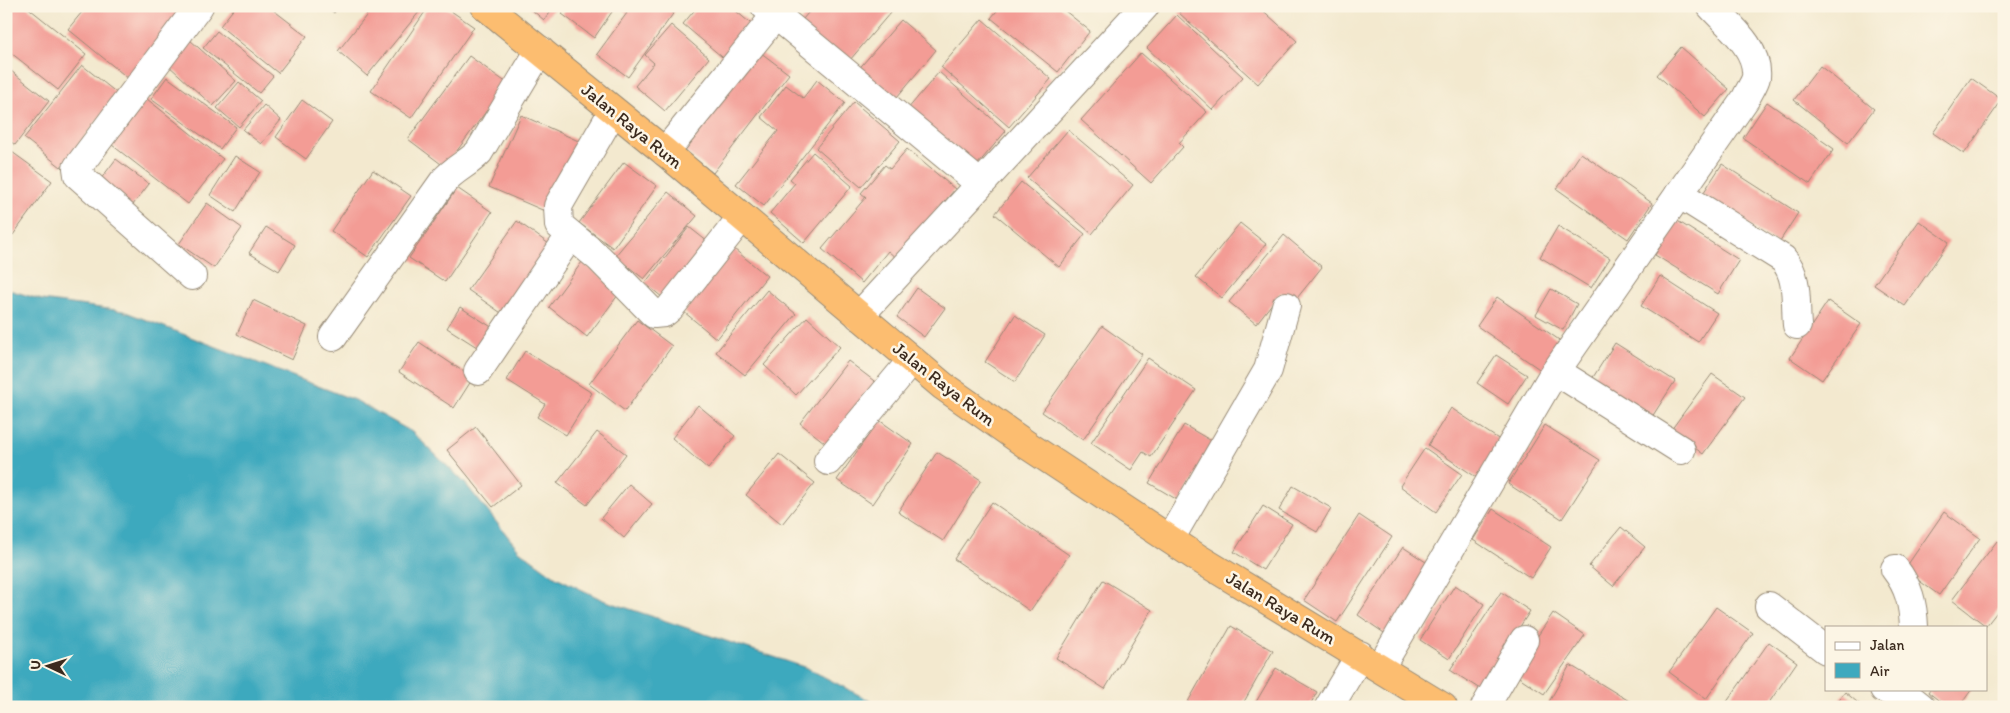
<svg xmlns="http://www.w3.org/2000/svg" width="2010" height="713" font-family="Itim,sans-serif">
<rect width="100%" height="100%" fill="#fcf5e5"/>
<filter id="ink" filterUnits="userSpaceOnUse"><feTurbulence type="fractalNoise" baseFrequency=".02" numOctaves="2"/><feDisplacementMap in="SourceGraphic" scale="10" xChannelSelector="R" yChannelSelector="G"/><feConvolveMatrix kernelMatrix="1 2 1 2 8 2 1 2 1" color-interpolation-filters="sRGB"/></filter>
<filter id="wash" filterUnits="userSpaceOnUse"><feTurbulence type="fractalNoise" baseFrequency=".0096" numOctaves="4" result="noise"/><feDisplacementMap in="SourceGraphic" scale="20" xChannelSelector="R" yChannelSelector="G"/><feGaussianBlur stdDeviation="1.12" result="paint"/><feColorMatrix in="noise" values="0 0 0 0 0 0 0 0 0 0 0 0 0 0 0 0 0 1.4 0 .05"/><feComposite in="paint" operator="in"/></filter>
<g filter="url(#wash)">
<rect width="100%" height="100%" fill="#f3e9cf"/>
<polygon fill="#3ea9be" stroke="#3c6a6e" points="6,289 42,300 123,311 357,401 412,432 464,482 519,550 556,577 603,600 807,668 882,707 6,707"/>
<g id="blocks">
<g fill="#f39c95">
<polygon points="6,6 26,6 86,54 58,90 6,49"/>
<polygon points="87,6 187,6 129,79 68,29"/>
<polygon points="236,6 268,6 307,36 278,73 220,26"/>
<polygon points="326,6 340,6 334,13"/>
<polygon points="374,6 424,6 367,76 338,51"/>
<polygon points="429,6 444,6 474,27 411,118 371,91"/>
<polygon points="527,6 556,6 544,20"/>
<polygon points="568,6 616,6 594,38 562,14"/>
<polygon points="618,6 669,6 675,11 628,77 597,54 627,13"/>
<polygon points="698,6 730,6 756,28 728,62 683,24"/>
<polygon points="814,6 896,6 844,67 797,26"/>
<polygon points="1001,6 1059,6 1090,31 1058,72 991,18"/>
<polygon points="1185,6 1258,6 1297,41 1258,84 1179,13"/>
<polygon points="1177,15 1243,77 1213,110 1147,48"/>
<polygon points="982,19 1051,79 1009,127 941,67"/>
<polygon points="901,20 936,50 892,103 856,72"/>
<polygon points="671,25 709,58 665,111 635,86 654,63 645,55"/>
<polygon points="217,31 273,76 259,93 203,48"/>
<polygon points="190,40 236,81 213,106 168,65"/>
<polygon points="1681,47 1729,89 1705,117 1657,75"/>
<polygon points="756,49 789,74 713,173 681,148"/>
<polygon points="1141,53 1207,112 1179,143 1183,147 1151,183 1081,120"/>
<polygon points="469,56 507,83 445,167 408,139"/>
<polygon points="82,65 118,94 61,167 24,138"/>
<polygon points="1820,66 1874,109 1848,143 1794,100"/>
<polygon points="6,67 49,101 15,145 6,138"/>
<polygon points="939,72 1006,131 977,165 907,110"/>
<polygon points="167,77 236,127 220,149 151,99"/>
<polygon points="1971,78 2002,100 1964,154 1933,133"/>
<polygon points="817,80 845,103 764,206 736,184 778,131 761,117 786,85 803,98"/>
<polygon points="239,82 261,101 239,127 217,108"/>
<polygon points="147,99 223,159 188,204 112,145"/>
<polygon points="302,100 332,122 306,159 276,137"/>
<polygon points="854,102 900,141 861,187 816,148"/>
<polygon points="1767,102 1834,149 1810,184 1743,138"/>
<polygon points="264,105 281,120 261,144 243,130"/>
<polygon points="521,115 585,144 554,215 489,187"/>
<polygon points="1068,130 1133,185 1092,234 1027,178"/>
<polygon points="907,149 955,189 897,259 888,251 862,283 822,249 866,197 861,193 885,165 890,169"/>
<polygon points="12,152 52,181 13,235 6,230 6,160"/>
<polygon points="813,152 852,186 804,243 770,213 795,183 790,179"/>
<polygon points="1581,153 1652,203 1628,239 1557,189"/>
<polygon points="235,156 260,172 235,212 210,195"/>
<polygon points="116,159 149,184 129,210 97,184"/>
<polygon points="624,162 657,186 613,248 579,223"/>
<polygon points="1722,164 1798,213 1778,244 1702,195"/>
<polygon points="373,170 411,196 368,257 331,231"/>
<polygon points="1021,182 1085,234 1059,267 995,214"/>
<polygon points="457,188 492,212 445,282 409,258"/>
<polygon points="668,192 697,216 644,279 615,256"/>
<polygon points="207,203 242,228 214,268 179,244"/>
<polygon points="1676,220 1739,260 1718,294 1655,255"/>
<polygon points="517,221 556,249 507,317 468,290"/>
<polygon points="1919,221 1949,242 1905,306 1874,285"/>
<polygon points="1240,223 1266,244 1222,298 1196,277"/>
<polygon points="1558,226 1610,258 1591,288 1540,257"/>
<polygon points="266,227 295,245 279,271 249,253"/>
<polygon points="689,227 713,246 669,303 645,283"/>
<polygon points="1284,235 1322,267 1293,303 1281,292 1256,324 1229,302"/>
<polygon points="734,249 767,276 717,339 684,312"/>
<polygon points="582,262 621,291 587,337 549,307"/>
<polygon points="1660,276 1717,313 1698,342 1641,306"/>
<polygon points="917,288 945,308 924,337 897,317"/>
<polygon points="1551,289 1577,304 1563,330 1536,315"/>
<polygon points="767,290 796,314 745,375 716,352"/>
<polygon points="1497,297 1565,344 1545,373 1477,326"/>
<polygon points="253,300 307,326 292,360 237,334"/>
<polygon points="1828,301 1861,324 1822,380 1790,358"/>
<polygon points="460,307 493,328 480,349 447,328"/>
<polygon points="1015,315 1045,335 1015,382 985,362"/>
<polygon points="807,317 840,347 796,395 764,365"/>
<polygon points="637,320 672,346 625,411 589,384"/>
<polygon points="1102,326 1142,354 1083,440 1042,412"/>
<polygon points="419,342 473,378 454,408 399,372"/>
<polygon points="1615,343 1675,381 1650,420 1590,382"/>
<polygon points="525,351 592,393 566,435 537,417 545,404 507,380"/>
<polygon points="1496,355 1527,375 1508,404 1477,383"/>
<polygon points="1148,358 1196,390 1151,457 1143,452 1131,470 1091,443"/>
<polygon points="848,361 882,387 834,450 800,423"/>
<polygon points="1712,374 1745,397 1703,454 1671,430"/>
<polygon points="698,405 735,436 708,469 672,438"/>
<polygon points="1451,408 1506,444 1482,481 1428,445"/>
<polygon points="879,420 913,444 872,504 837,480"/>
<polygon points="1184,425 1215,443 1181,502 1149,483"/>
<polygon points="1545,425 1600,460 1562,519 1508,484"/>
<polygon points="476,427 521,485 493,507 447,450"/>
<polygon points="597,432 626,454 587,505 557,483"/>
<polygon points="1425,448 1462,474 1436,512 1400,486"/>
<polygon points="937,452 981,480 943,541 898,512"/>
<polygon points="779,454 815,483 782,524 746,495"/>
<polygon points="629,484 652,504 624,538 601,518"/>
<polygon points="1293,486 1331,508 1317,532 1279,510"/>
<polygon points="992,502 1069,555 1030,611 954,559"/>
<polygon points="1263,506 1292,524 1263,570 1234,552"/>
<polygon points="1493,509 1551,547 1531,578 1473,540"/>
<polygon points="1944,512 1980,538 1939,595 1904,570"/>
<polygon points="1359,515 1392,537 1337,622 1304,600"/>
<polygon points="1621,527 1645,547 1613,586 1589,566"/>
<polygon points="1997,541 2004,546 2004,603 1986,626 1952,600"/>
<polygon points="1403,547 1435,568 1390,637 1358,615"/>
<polygon points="1103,580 1152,610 1105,689 1056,658"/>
<polygon points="1455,585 1484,604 1449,659 1420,640"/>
<polygon points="1501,592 1530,611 1480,689 1450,670"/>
<polygon points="1716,607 1753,633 1706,699 1669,672"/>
<polygon points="1553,613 1585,635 1544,694 1513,673"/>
<polygon points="1231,626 1273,651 1241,707 1185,707"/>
<polygon points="1769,642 1797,662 1766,707 1726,707 1724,706"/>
<polygon points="1570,665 1639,707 1546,707"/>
<polygon points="1276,668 1317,692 1309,707 1253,707"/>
<polygon points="1930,689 1972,689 1959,707 1947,707 1928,692"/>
<polygon points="1845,692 1863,707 1833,707"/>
</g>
</g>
</g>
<g filter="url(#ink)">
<use href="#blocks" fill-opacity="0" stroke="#978a76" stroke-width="1"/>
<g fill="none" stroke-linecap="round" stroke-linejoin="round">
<defs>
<g id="minor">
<polyline points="765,6 979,183"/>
<polyline points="613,111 558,206 559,225 599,258 654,314 664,313 670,308 742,217"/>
<polyline points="665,152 783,6"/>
<path d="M1679,194L1783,259C1799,276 1795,303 1797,325"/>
<polyline points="192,276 78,175 77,168 199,6"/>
<polyline points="859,316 1145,6"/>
<path d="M333,337L443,182C453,169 468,164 479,152L540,50"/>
<polyline points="478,371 570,236"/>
<polyline points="1556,371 1681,450"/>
<polyline points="828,461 912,360"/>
<polyline points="1170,539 1268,370 1286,306"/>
<path d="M1895,569C1909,587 1913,604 1914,627"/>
<polyline points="1769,606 1826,650"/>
<path d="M1380,668L1551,378L1746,98C1749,91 1755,83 1756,77C1759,48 1728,25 1711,6"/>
<polyline points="1884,689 1911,699 1921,707"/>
<polyline points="1329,707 1360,655"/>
<polyline points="1485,707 1524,640"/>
</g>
<polyline id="highway" points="485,6 665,152 943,386 1027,445 1198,558 1443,707"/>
</defs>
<use href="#minor" stroke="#978a76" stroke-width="30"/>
<use href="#highway" stroke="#978a76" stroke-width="30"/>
<use href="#minor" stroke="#fff" stroke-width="28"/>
<use href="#highway" stroke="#fcbd6f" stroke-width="28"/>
</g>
</g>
<g text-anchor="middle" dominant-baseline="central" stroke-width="5" stroke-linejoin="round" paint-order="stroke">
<g font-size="18" fill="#3b2a1e" stroke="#fcf5e5">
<text transform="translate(632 126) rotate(39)">Jalan Raya Rum</text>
<text transform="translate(944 384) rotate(38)">Jalan Raya Rum</text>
<text transform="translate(1281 608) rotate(31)">Jalan Raya Rum</text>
</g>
</g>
<rect width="2010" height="713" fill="none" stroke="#fcf5e5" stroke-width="25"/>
<rect x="1825" y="626" width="162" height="65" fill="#fcf5e5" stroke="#afa495"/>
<rect x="1835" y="642" width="25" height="8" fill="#ffffff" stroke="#afa495"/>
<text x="1870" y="650" font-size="15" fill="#3b2a1e">Jalan</text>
<rect x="1835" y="663" width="25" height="15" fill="#3ea9be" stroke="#afa495"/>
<text x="1870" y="676" font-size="15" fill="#3b2a1e">Air</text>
<g transform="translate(48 666) rotate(274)" stroke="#fcf5e5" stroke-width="4" paint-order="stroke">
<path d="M0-4L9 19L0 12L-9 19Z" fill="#3b2a1e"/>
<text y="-8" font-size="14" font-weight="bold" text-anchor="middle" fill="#3b2a1e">U</text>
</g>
</svg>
